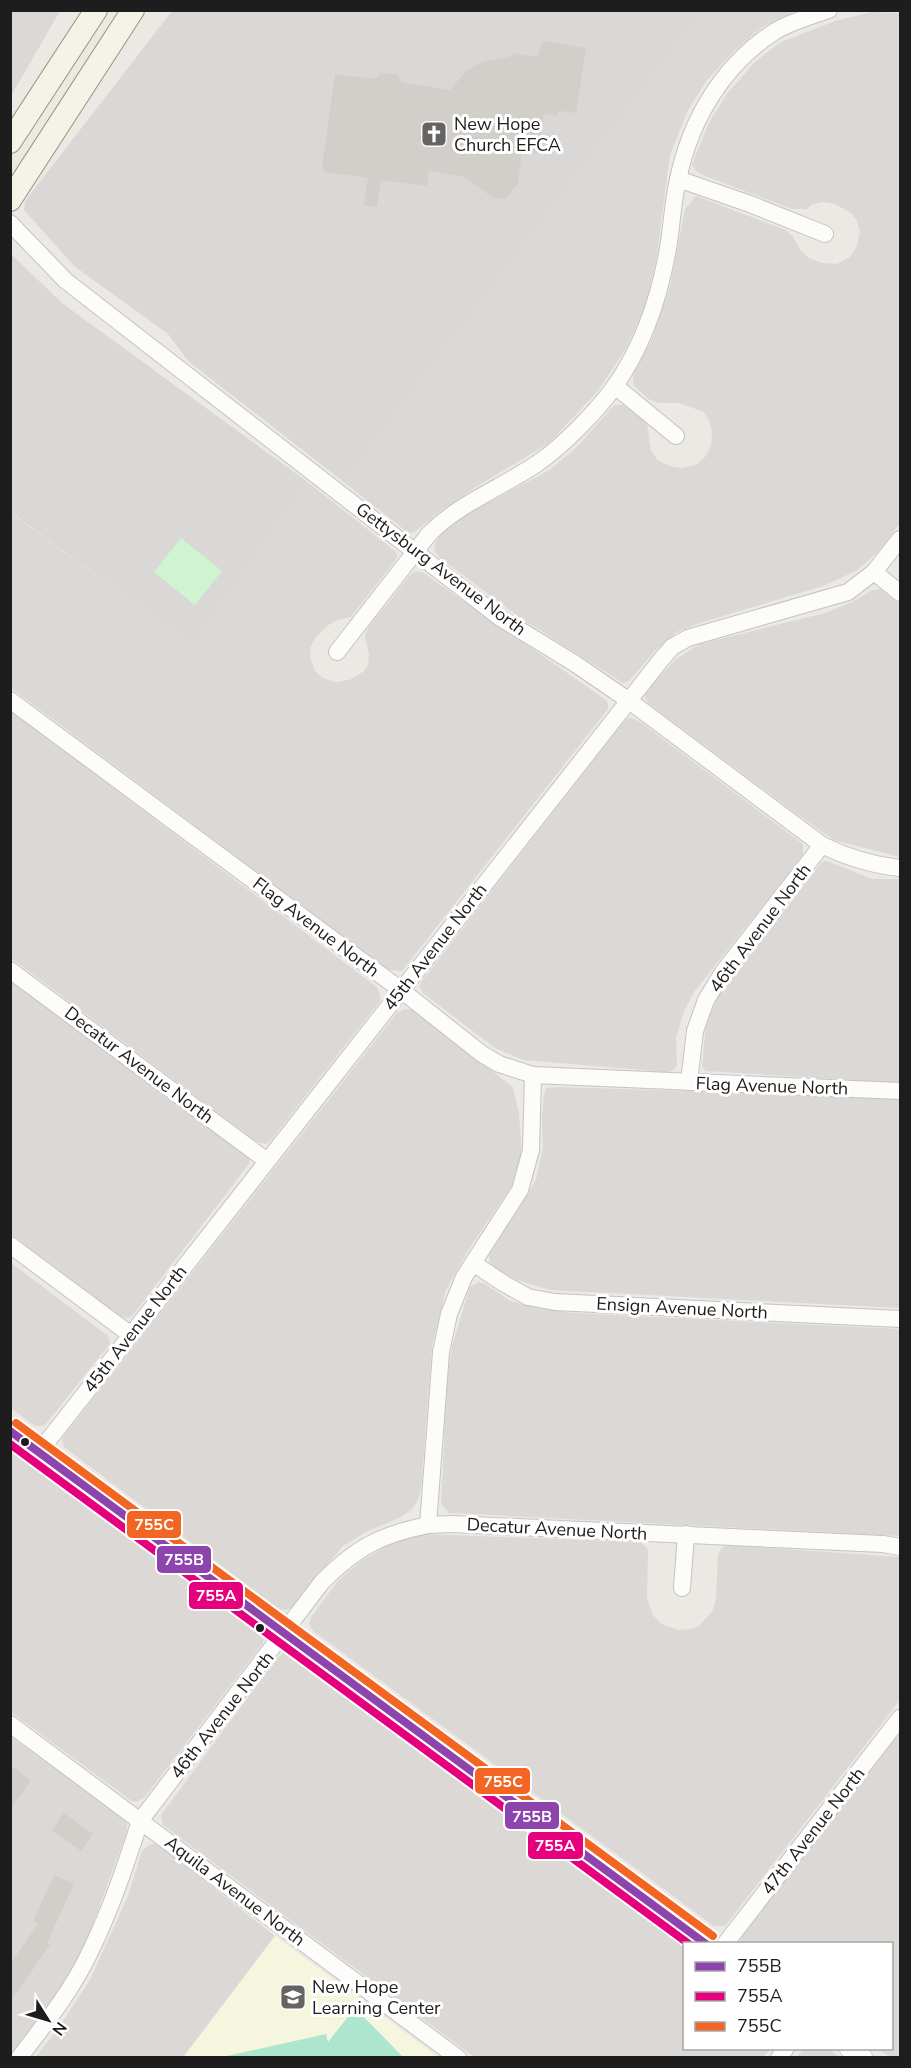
<svg xmlns="http://www.w3.org/2000/svg" width="911" height="2068" font-family="'Nunito Sans',sans-serif">
<rect width="100%" height="100%" fill="#ece9e4"/>
<g fill="#dbd8d6">
<polygon points="11,10 60,11 11,96 10,11"/>
<polygon points="705,11 795,11 761,28 734,51 707,80 688,110 670,155 657,255 647,302 627,347 598,391 549,443 471,490 438,513 416,531 411,533 406,531 345,483"/>
<polygon points="872,12 900,13 900,523 879,551 856,571 823,586 700,623 677,632 654,652 630,680 623,683 519,617 440,558 434,549 435,543 440,535 464,515 550,470 577,447 614,405 622,405 634,410 647,424 651,451 658,460 669,466 682,468 696,465 706,456 711,445 712,432 709,421 704,412 679,403 659,403 650,400 634,386 633,379 634,370 651,341 670,287 685,209 696,196 786,230 793,237 801,251 809,258 822,263 837,264 850,257 857,246 860,231 857,221 851,213 835,204 823,202 813,204 807,209 792,209 705,176 696,171 692,165 696,154 710,121 727,94 755,62 779,43 835,21"/>
<polygon points="309,483 395,551 397,556 395,561 351,617 337,620 327,626 316,637 310,648 311,660 315,671 323,678 336,682 349,680 363,672 368,665 369,654 365,636 368,628 410,575 415,571 422,572 606,700 608,704 608,709 402,971 388,970 11,688 10,512 193,648"/>
<polygon points="880,589 900,605 900,857 834,840 794,812 648,703 645,697 648,688 675,660 700,644 825,613 852,602 872,590"/>
<polygon points="10,710 377,987 380,995 380,1001 271,1140 266,1144 257,1142 11,958"/>
<polygon points="630,718 639,721 803,844 803,855 694,992 684,1011 676,1038 677,1065 674,1070 668,1072 523,1060 495,1048 423,993 420,987 421,982 625,720"/>
<polygon points="827,861 872,879 900,879 900,1083 706,1071 702,1067 706,1025 718,996 822,862"/>
<polygon points="10,980 250,1159 249,1164 132,1316 128,1318 121,1317 11,1234"/>
<polygon points="405,1009 413,1010 513,1087 519,1114 522,1158 513,1184 467,1252 446,1290 432,1346 421,1488 418,1500 412,1509 401,1517 366,1532 343,1546 291,1608 286,1610 279,1609 64,1447 62,1438 397,1013"/>
<polygon points="560,1087 900,1098 900,1308 551,1290 523,1282 498,1271 490,1262 489,1255 536,1180 543,1147 542,1116 544,1095 546,1088"/>
<polygon points="10,1262 108,1336 110,1341 109,1345 45,1425 41,1426 35,1426 11,1408"/>
<polygon points="479,1282 485,1284 510,1301 542,1309 574,1313 900,1329 900,1536 449,1513 441,1504 447,1382 452,1346 470,1287"/>
<polygon points="10,1443 261,1630 264,1635 263,1643 144,1798 138,1801 133,1802 11,1712"/>
<polygon points="424,1534 641,1542 648,1549 647,1599 653,1615 662,1624 678,1630 691,1629 699,1626 713,1610 716,1598 718,1555 721,1549 727,1545 900,1557 900,1700 725,1926 714,1926 312,1630 309,1624 311,1617 338,1581 361,1561 395,1541"/>
<polygon points="293,1652 687,1943 684,1944 684,2048 770,2049 764,2057 474,2057 163,1825 161,1815 277,1658 284,1653"/>
<polygon points="900,1733 900,2057 890,2057 878,2049 892,2048 892,1944 740,1943 742,1935"/>
<polygon points="10,1736 124,1818 127,1824 127,1831 85,1946 40,2021 11,2058"/>
<polygon points="156,1843 275,1936 183,2057 35,2058 59,2027 90,1980 128,1896 142,1851 149,1845"/>
</g>
<polygon fill="#f6f5de" points="275,1936 438,2057 183,2058"/>
<g fill="#dad8d6">
<polygon points="172,11 705,11 345,483 188,361 168,334 74,266 24,210 25,201"/>
<polygon points="10,253 62,303 309,483 193,648 11,512"/>
<polygon points="804,2048 828,2049 840,2057 797,2057"/>
</g>
<polygon fill="#d0f4d0" points="181,538 222,571 195,605 154,572"/>
<polygon fill="#ade6ce" points="355,2008 403,2057 222,2057 326,2034 328,2042"/>
<g fill="#d2cfcb">
<polygon points="543,41 586,48 576,113 559,111 558,116 544,114 538,154 522,152 518,184 505,199 493,198 465,177 429,171 427,186 381,180 377,207 364,205 368,178 324,172 322,167 335,74 375,79 381,73 398,75 401,82 450,90 466,71 482,62 511,56 513,53 537,57"/>
<polygon points="10,1765 31,1781 10,1809"/>
<polygon points="64,1813 93,1834 81,1851 52,1830"/>
<polygon points="54,1875 74,1884 47,1943 50,1945 10,2002 10,1964 39,1923 33,1921"/>
</g>
<g fill="none" stroke-linecap="round" stroke-linejoin="round">
<defs>
<g id="minor">
<polyline points="678,179 750,204 825,234"/>
<path d="M10,223L66,281L499,617L574,663L628,700L822,845C848,858 872,865 900,868"/>
<polyline points="615,386 676,436"/>
<polyline points="874,572 900,593"/>
<path d="M337,652L429,534C461,502 501,488 538,463C565,444 596,412 615,386C644,344 661,293 669,242C672,222 673,200 678,180C690,120 723,65 774,32C790,22 811,16 829,10"/>
<polyline points="10,700 401,990 482,1054 499,1064 533,1075 900,1091"/>
<polyline points="10,970 267,1161"/>
<polyline points="689,1082 695,1031 706,1000 723,972 822,845"/>
<polyline points="10,1245 131,1335"/>
<polyline points="473,1263 503,1283 528,1297 555,1302 900,1319"/>
<polyline points="39,1452 660,661 672,647 688,638 848,592 874,572 900,539"/>
<polyline points="428,1525 452,1524 883,1544 900,1547"/>
<polyline points="682,1588 686,1534"/>
<polyline points="10,1724 458,2058"/>
<polyline points="725,1944 900,1718"/>
<path d="M19,2058C45,2024 73,1989 91,1950C111,1909 126,1864 140,1821L322,1582C357,1547 380,1535 428,1525L441,1352L449,1314L464,1277L520,1190L531,1150L533,1075"/>
<polyline points="779,2058 786,2048"/>
</g>
<g id="tertiary">
<polyline points="10,1431 707,1944"/>
<polyline points="850,2048 862,2058"/>
</g>
<g id="secondary">
<polyline points="10,142 96,10"/>
<polyline points="10,200 133,10"/>
</g>
</defs>
<use href="#minor" stroke="#c4c3c1" stroke-width="18"/>
<use href="#tertiary" stroke="#c4c3c1" stroke-width="22"/>
<use href="#secondary" stroke="#93957c" stroke-width="24"/>
<use href="#minor" stroke="#fcfcfb" stroke-width="16"/>
<use href="#tertiary" stroke="#fcfcfb" stroke-width="21"/>
<use href="#secondary" stroke="#f3f3e8" stroke-width="22"/>
<defs>
<polyline id="bus-1" points="10,1431 706,1944"/>
<polyline id="bus-2" points="10,1444 689,1944"/>
<polyline id="bus-3" points="16,1423 713,1936"/>
</defs>
<use href="#bus-1" stroke="#fff" stroke-width="12"/>
<use href="#bus-2" stroke="#fff" stroke-width="12"/>
<use href="#bus-3" stroke="#fff" stroke-width="12"/>
<use href="#bus-1" stroke="#8e44ad" stroke-width="8"/>
<use href="#bus-2" stroke="#e5007d" stroke-width="8"/>
<use href="#bus-3" stroke="#f26522" stroke-width="8"/>
</g>
<defs>
<symbol id="church-square" viewBox="-11 -11 22 22"><rect x="-9" y="-9" width="18" height="18" rx="4" fill="#656463" stroke="#fff"/><path d="M-1.2-6h2.4v3.5h3.3v2.4h-3.3V6h-2.4V-.1h-3.3v-2.4h3.3Z" fill="#fff"/></symbol>
<symbol id="school-square" viewBox="-11 -11 22 22"><rect x="-9" y="-9" width="18" height="18" rx="4" fill="#656463" stroke="#fff"/><path d="M0-5L7-2L0 1L-7-2ZM-4 1L0 2.5L4 1V4Q0 6-4 4Z" fill="#fff"/></symbol>
</defs>
<g fill-rule="evenodd">
<use href="#church-square" x="419" y="119" width="30" height="30"/>
<use href="#school-square" x="278" y="1982" width="30" height="30"/>
</g>
<g fill="#1d1d1d" stroke="#fff" stroke-width="2">
<circle cx="25" cy="1442" r="5"/>
<circle cx="260" cy="1628" r="5"/>
</g>
<g text-anchor="middle" dominant-baseline="central" stroke-width="6" stroke-linejoin="round" paint-order="stroke">
<g font-size="18" fill="#1d1d1d" stroke="#fff" text-anchor="start">
<text x="454" y="124">New Hope<tspan x="454" dy="21">Church EFCA</tspan></text>
<text x="312" y="1987">New Hope<tspan x="312" dy="21">Learning Center</tspan></text>
</g>
<g font-size="18" fill="#1d1d1d" stroke="#fff">
<text transform="translate(441 569) rotate(37)">Gettysburg Avenue North</text>
<text transform="translate(316 927) rotate(37)">Flag Avenue North</text>
<text transform="translate(760 928) rotate(-53)">46th Avenue North</text>
<text transform="translate(435 947) rotate(-52)">45th Avenue North</text>
<text transform="translate(139 1065) rotate(37)">Decatur Avenue North</text>
<text transform="translate(772 1086) rotate(2)">Flag Avenue North</text>
<text transform="translate(682 1308) rotate(3)">Ensign Avenue North</text>
<text transform="translate(135 1329) rotate(-52)">45th Avenue North</text>
<text transform="translate(557 1529) rotate(3)">Decatur Avenue North</text>
<text transform="translate(222 1715) rotate(-52)">46th Avenue North</text>
<text transform="translate(813 1831) rotate(-52)">47th Avenue North</text>
<text transform="translate(235 1891) rotate(37)">Aquila Avenue North</text>
</g>
</g>
<g stroke="#fff" stroke-width="2">
<rect x="126" y="1510" width="56" height="29" rx="6" fill="#f26522"/>
<rect x="156" y="1545" width="56" height="29" rx="6" fill="#8e44ad"/>
<rect x="188" y="1581" width="56" height="29" rx="6" fill="#e5007d"/>
<rect x="474" y="1767" width="57" height="28" rx="6" fill="#f26522"/>
<rect x="504" y="1801" width="56" height="29" rx="6" fill="#8e44ad"/>
<rect x="527" y="1831" width="57" height="29" rx="6" fill="#e5007d"/>
</g>
<g font-size="16" text-anchor="middle" font-weight="bold" fill="#fff">
<text x="154" y="1530">755C</text>
<text x="184" y="1565">755B</text>
<text x="216" y="1601">755A</text>
<text x="503" y="1787">755C</text>
<text x="532" y="1822">755B</text>
<text x="555" y="1851">755A</text>
</g>
<rect width="911" height="2068" fill="none" stroke="#1d1d1d" stroke-width="24"/>
<rect x="683" y="1942" width="210" height="108" fill="#ffffff" stroke="#a5a5a5" stroke-width="1.5"/>
<rect x="695" y="1962" width="30" height="9" fill="#8e44ad" stroke="#a5a5a5" stroke-width="1.5"/>
<text x="737" y="1972" font-size="18" fill="#1d1d1d">755B</text>
<rect x="695" y="1992" width="30" height="9" fill="#e5007d" stroke="#a5a5a5" stroke-width="1.5"/>
<text x="737" y="2002" font-size="18" fill="#1d1d1d">755A</text>
<rect x="695" y="2022" width="30" height="9" fill="#f26522" stroke="#a5a5a5" stroke-width="1.5"/>
<text x="737" y="2032" font-size="18" fill="#1d1d1d">755C</text>
<g transform="translate(48 2020) rotate(127)" stroke="#ffffff" stroke-width="4.5" paint-order="stroke">
<path d="M0-4.5L10 22L0 15L-10 22Z" fill="#1d1d1d"/>
<text y="-9" font-size="16" font-weight="bold" text-anchor="middle" fill="#1d1d1d">N</text>
</g>
</svg>
